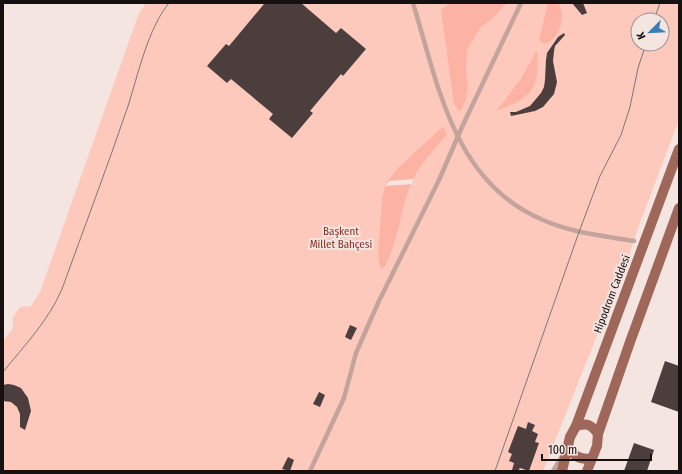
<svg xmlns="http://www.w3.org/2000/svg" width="682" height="474" font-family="'Fira Sans Condensed',sans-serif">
<rect width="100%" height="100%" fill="#f4e5e1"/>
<path fill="#fdc9bd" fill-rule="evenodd" d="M146,3H679V120L640,223L628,258L543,471H3V341L13,328V317L20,307L31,306L40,292L135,24L139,13ZM638,20H662V44H638Z"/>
<g fill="#fcb3a3">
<polygon points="450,3 506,3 495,16 480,28 467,50 466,71 468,85 466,99 461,110 459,111 454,104 441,10"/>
<path d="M548,3H558C560,7 562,11 562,16C562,26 555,42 544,44L539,40Z"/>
<path d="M537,50C540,88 533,98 497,110L521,79Z"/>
<path d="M443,126L447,134C435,149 420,164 412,181C400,209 399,239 385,266L383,268H381C376,255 379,242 380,229C381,214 381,199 385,186C391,171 430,140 443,126Z"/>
</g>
<polygon fill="#f4e5e1" points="413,179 412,184 385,186 389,181"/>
<g fill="#4b3e3c">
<polygon points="263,3 301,3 336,33 341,28 366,49 343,76 341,74 310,111 313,113 292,138 269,119 273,114 231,79 227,83 207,66 226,44 229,46 264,4"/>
<polygon points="572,3 583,3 587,13 582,15"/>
<polygon points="564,33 565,35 555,46 554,51 553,61 557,82 554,94 543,107 535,111 511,116 510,112 516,112 530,106 541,93 544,87 545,80 546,60 547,53 558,37"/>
<polygon points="350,325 357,328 351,340 345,337"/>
<polygon points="665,361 679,366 679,412 651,402"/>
<polygon points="8,384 14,385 21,388 28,398 31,411 25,430 20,427 20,414 17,407 11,402 3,401 3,385"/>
<polygon points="319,392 325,395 320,407 313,404"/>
<polygon points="528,422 535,425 532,431 538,434 535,442 539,443 529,471 520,468 518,471 514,471 512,470 514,463 509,461 512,454 508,452 518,426 526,429"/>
<polygon points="634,443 654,450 647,471 624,471"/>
<polygon points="288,457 294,460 290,471 282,469"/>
</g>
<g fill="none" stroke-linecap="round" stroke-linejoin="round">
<g stroke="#c3a39b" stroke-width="4.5">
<path d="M413,3C438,85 454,183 543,220C572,233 604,236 634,241"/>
<polyline points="310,471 344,398 356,353 378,303 439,180 462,127 521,3"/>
</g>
<polyline stroke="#c3a39b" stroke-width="8" points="555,471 564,456"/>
<g stroke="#9f675a" stroke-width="10">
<path d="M576,426C587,423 591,424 598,434"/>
<path d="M568,448C575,457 580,459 591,459"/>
<polyline points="562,471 570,437 576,426 679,149"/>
<polyline points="587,471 597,446 598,434 630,342 679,208"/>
</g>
<g stroke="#807674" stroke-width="1">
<polyline points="654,20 660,3"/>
<path d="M3,372C24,346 49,320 62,289C84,228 107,168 128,106C138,75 148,28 169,3"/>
<polyline points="495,471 579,232 600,176 621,135 630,107 638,68 646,44"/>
</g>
</g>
<g text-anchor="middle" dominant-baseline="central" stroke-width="4" stroke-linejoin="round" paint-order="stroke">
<g font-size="11" fill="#83301f" stroke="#f4e5e1">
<text x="341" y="231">Başkent<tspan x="341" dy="13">Millet Bahçesi</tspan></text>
</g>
<g font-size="11" fill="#161110" stroke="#f4e5e1">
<text transform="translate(612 294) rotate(-69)">Hipodrom Caddesi</text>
</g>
</g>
<rect width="682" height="474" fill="none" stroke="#161110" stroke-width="8"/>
<g transform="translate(650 32) rotate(246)"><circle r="19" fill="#f4e5e1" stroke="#9b908d"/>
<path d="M0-3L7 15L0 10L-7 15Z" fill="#377fb4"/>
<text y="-6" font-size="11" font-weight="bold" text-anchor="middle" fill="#161110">K</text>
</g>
<path d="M542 454v6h109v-6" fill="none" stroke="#161110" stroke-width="2"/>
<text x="548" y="454" font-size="12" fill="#161110" stroke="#f4e5e1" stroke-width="3" paint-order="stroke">100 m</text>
</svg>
